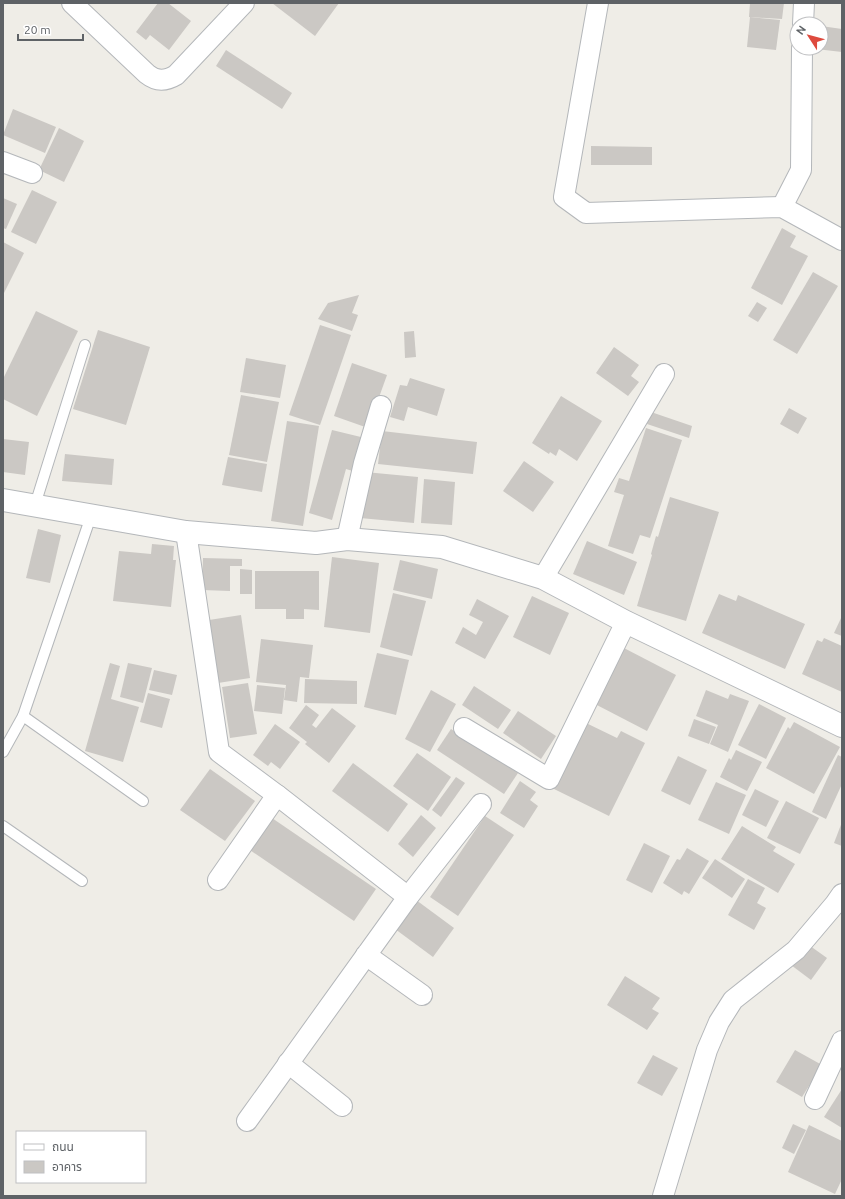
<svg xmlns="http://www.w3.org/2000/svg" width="845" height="1199" font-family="Ubuntu,'Noto Sans Thai',sans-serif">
<rect width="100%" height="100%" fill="#efede7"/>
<g fill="#cbc8c4">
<polygon points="158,3 168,3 191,21 169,50 150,35 146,40 136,32"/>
<polygon points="272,3 339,3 315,36"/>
<polygon points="750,3 784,3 782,19 749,17"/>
<polygon points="750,17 780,20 776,50 747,47"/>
<polygon points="821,26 842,29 842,52 816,49 816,48 821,48"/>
<polygon points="226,50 292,93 282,109 216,66"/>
<polygon points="13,109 56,127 45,153 3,135"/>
<polygon points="59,128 84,141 64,182 39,170"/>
<polygon points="591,146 652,147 652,165 591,165"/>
<polygon points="32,190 57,202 36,244 11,232"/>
<polygon points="3,198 17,204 6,229 3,228"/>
<polygon points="782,228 796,236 790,247 808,256 782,305 751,288"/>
<polygon points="3,242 24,253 3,295"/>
<polygon points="813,272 838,286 797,354 773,340"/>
<polygon points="359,295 352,313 358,315 352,331 318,319 328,303"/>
<polygon points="757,302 767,308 758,322 748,316"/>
<polygon points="36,311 78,331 37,416 3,399 3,379"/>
<polygon points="320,325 351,335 320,425 289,415"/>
<polygon points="98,330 150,347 126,425 73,409"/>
<polygon points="414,331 416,357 405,358 404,332"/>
<polygon points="614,347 639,365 631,376 639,382 628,396 596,373"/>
<polygon points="246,358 286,365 280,398 240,392"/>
<polygon points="352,363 387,375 368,428 334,416"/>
<polygon points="410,378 445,389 437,416 408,407 404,421 390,417 400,385 407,386"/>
<polygon points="241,395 279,402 267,462 229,455"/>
<polygon points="561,396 602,421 577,461 559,449 556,456 550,452 549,454 532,443"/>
<polygon points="789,408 807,418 798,434 780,424"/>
<polygon points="651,412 692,426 689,438 647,424"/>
<polygon points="287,421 319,426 303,526 271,521"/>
<polygon points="646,428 682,440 650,538 640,535 633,554 608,546 624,495 614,492 619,478 629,481"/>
<polygon points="332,430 365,438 356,472 346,469 332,520 309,513"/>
<polygon points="382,431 477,442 473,474 378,464"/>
<polygon points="3,439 29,442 25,475 3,472"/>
<polygon points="65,454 114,459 112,485 62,481"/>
<polygon points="228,457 267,464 262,492 222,485"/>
<polygon points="524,461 554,482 533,512 503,491"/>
<polygon points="365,472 418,477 414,523 360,518"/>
<polygon points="424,479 455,482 452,525 421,523"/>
<polygon points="670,497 719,512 686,621 637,606 652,555 651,554 656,536 658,537"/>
<polygon points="38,529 61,535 50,583 26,578"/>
<polygon points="587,541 637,562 624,595 573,574"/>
<polygon points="152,544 174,546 173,560 176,560 171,607 113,601 119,551 151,554"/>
<polygon points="332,557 379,563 370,633 324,627"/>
<polygon points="203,558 242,559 242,566 230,566 230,591 202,590"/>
<polygon points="400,560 438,569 432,599 393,590"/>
<polygon points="240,569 252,570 252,594 240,594"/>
<polygon points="255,571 319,571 319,610 304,609 304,619 286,619 286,609 255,609"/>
<polygon points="393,593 426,601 412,656 380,647"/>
<polygon points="719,594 736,601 738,595 805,624 785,669 702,633"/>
<polygon points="532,596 569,613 550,655 513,637"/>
<polygon points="477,599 509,616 485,659 455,643 463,627 476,635 483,622 469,615"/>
<polygon points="241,615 250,678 218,683 209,620"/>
<polygon points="842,616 842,636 834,633"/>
<polygon points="824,638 842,646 842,692 802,674 817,640 822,642"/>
<polygon points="261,639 313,645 309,678 300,677 297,702 284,700 286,685 256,682"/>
<polygon points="622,647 676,675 647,731 593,703"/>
<polygon points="377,653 409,660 396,715 364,707"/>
<polygon points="110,663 120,666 111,699 139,707 123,762 85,751"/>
<polygon points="128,663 152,668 143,703 120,697"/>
<polygon points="154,670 177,675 172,695 149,690"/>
<polygon points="305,679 357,681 357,704 304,703"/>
<polygon points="248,683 257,734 230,738 222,687"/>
<polygon points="257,685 285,688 282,714 254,711"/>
<polygon points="474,686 511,710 498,729 462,705"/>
<polygon points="431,690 456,704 430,752 405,739"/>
<polygon points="706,690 728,699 730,694 749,701 728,752 710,744 718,725 696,716"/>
<polygon points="148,693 170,699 162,728 140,722"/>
<polygon points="759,704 786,718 766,759 738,745"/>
<polygon points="306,705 319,715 312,725 316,728 332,708 356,726 329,763 305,744 307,742 289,728"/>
<polygon points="518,711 556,736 541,759 503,733"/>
<polygon points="694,719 716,727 709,744 688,736"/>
<polygon points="584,722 617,738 621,731 645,743 609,816 552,788"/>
<polygon points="794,722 840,747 814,794 766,768 788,727 790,729"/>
<polygon points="275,724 300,742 280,769 271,762 268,766 253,755"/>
<polygon points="451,729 518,773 504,794 437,750"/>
<polygon points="736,750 762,762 747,791 720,777 729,758 731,760"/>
<polygon points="417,753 451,777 428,811 393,786"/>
<polygon points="838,755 842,757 842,784 826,819 812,812"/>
<polygon points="678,756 707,770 690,805 661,791"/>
<polygon points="353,763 408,804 388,832 332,791"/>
<polygon points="210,769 255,801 225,841 180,810"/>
<polygon points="456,777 465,783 441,817 432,810"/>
<polygon points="520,781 536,792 530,800 538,806 524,828 500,813"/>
<polygon points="716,782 746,795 729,834 698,820"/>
<polygon points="755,789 779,801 766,827 742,815"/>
<polygon points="786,801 819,818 800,854 767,838"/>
<polygon points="421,815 436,828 413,857 398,844"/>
<polygon points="269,816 376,889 354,921 247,848"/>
<polygon points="485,816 514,835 458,916 430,897"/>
<polygon points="842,822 842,846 834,843"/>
<polygon points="742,826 776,847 773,851 795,864 778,893 721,859"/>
<polygon points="644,843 670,856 652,893 626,880"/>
<polygon points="687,848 709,861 689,894 684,891 682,895 663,883 677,859 680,860"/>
<polygon points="715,859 745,879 732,898 702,878"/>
<polygon points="748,879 765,888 757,903 766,908 754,930 728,915"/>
<polygon points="412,897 454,928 433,957 391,926"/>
<polygon points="806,943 827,958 811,980 791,965"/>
<polygon points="625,976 660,998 652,1009 659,1013 647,1030 607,1005"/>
<polygon points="795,1050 822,1065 802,1097 776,1082"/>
<polygon points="653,1055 678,1068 662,1096 637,1083"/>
<polygon points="842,1089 842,1128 824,1117"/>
<polygon points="793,1124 806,1130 794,1154 782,1148"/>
<polygon points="809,1125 842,1141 842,1179 835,1194 788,1172"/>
</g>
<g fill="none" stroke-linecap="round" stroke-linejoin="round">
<defs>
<g id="service">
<polyline points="35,505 85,345"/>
<polyline points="23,716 143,801"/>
<polyline points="3,752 23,716 91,516"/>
<polyline points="3,826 82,881"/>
</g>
<g id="minor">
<path d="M72,3L147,74C157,82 166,81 176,75L244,3"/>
<polyline points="598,3 564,197 586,213 782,207 842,240"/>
<polyline points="803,24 804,3"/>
<polyline points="3,162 32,173"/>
<polyline points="782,207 801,170 802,48"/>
<polyline points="186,532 219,752 277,795 408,897 247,1121"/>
<polyline points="347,539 364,463 381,406"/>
<polyline points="543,578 664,374"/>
<polyline points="464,728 549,779 626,622"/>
<polyline points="218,880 277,795"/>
<polyline points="408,897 481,804"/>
<polyline points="366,955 422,995"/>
<polyline points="288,1063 342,1106"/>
<polyline points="815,1099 842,1041"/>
<polyline points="663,1196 707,1050 719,1022 733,1000 796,950 835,904 842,894"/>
</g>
<polyline id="tertiary" points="3,500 186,532 316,543 347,539 442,547 543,578 626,622 842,726"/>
</defs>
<use href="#service" stroke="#b4b7ba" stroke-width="12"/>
<use href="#minor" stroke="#b4b7ba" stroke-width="22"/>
<use href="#tertiary" stroke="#b4b7ba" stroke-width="24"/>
<use href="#service" stroke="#fff" stroke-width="10"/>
<use href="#minor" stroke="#fff" stroke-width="20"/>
<use href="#tertiary" stroke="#fff" stroke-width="22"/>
</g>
<rect width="845" height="1199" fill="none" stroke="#5e6266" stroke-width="8"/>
<rect x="16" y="1131" width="130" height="52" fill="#ffffff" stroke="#bfc0c2"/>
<rect x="24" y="1144" width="20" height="6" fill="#ffffff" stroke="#bfc0c2"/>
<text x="52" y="1151" font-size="12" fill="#5e6266">ถนน</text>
<rect x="24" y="1161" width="20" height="12" fill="#cbc8c4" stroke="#bfc0c2"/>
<text x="52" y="1171" font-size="12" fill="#5e6266">อาคาร</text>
<g transform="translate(809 36) rotate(306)"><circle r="19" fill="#ffffff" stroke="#bfc0c2"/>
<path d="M0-3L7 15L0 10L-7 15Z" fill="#de4a3e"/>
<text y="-6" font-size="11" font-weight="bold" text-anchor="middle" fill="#5e6266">N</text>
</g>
<path d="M18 34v6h65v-6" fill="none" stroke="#5e6266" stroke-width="2"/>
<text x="24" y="34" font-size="12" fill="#5e6266" stroke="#ffffff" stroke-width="3" paint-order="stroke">20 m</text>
</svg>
